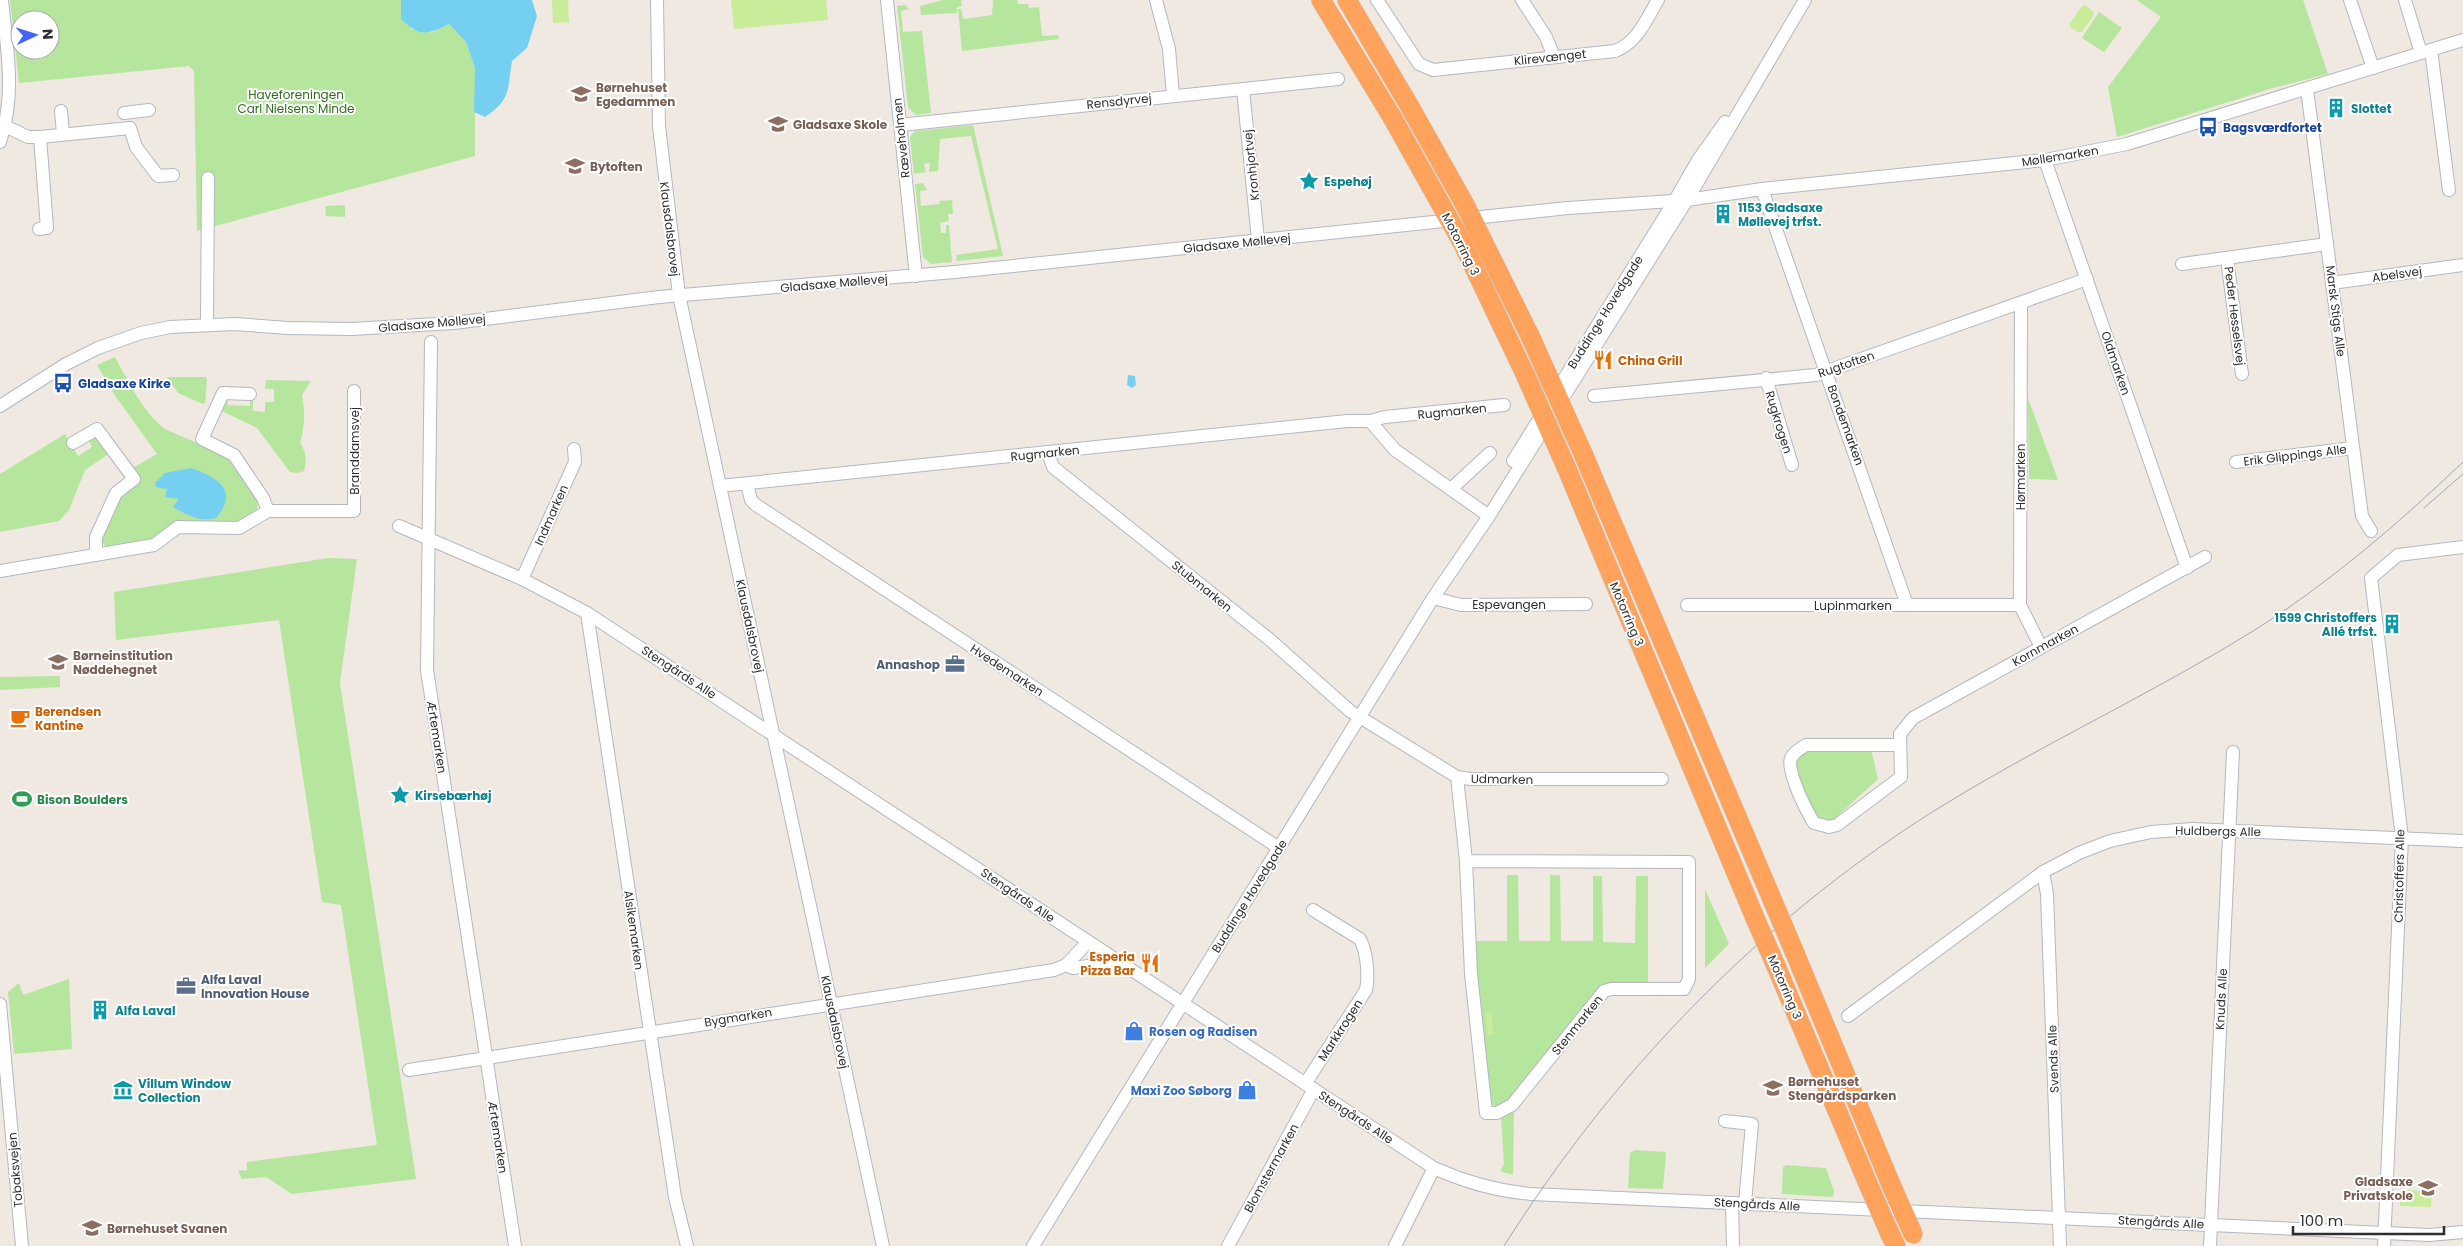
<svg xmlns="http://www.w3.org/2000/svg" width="2463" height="1246" font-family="Poppins,sans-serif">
<rect width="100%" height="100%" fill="#efe9e1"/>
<g fill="#b6e59e" fill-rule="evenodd">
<path d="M10,0H402L411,29C432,33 428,35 449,24L466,42L475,68V156L197,231L194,71L189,66L19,83ZM20,20H50V50H20Z"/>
<polygon points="943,0 961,0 962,6 957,7 957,13 921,15 920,6"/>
<polygon points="993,0 1017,0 1018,4 1028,4 1029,8 1039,7 1042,36 1058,35 1059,39 962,51 958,9 961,9 963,19 992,15"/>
<polygon points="2137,0 2303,0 2328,74 2273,88 2117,137 2108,87 2161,17"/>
<polygon points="905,5 909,9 901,11 903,32 922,31 931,113 916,115 908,107 897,6"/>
<polygon points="2099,12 2122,28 2104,52 2082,38"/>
<polygon points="973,125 1003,256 957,261 956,255 998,249 971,136 940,139 938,171 929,172 930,163 924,164 926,172 914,174 910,137 915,131"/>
<polygon points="923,183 927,190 920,191 921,206 940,204 939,201 952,200 953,214 948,214 949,221 940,223 941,233 946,233 946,225 949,225 952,262 931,264 923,257 915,184"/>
<polygon points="345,205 345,217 326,216 325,206"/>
<path d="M115,357C129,382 142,411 165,429L224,455L233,463L257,497V509L238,524H176L153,542L107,548L100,540L118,495L141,479L134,467L157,454L116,397L97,365Z"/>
<polygon points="167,377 205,377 207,379 205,403 203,404 178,393"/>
<path d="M266,380L311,381L302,395C305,412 305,427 300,443C306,451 307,461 304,471L298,473L290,472L257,428L220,410L227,398L228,405L250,406V395L253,398V411L265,412V402H274V389H265Z"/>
<polygon points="2028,398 2058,480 2029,479"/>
<polygon points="65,434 78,456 92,447 89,441 96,437 110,453 85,470 69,510 59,521 0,532 0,474"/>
<polygon points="328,558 357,559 340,683 416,1179 292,1194 266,1177 242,1179 238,1171 247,1170 247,1162 377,1145 341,905 322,902 279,620 116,640 114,592"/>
<polygon points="60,676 60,687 0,690 0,677"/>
<polygon points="1837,749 1871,749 1878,779 1832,821 1816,819 1798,783 1794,760 1802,752"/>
<polygon points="1507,875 1518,875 1519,941 1550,941 1550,875 1560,875 1561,941 1593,941 1593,876 1602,876 1603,942 1635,943 1636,876 1648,876 1648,984 1602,985 1509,1102 1496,1107 1490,1103 1474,941 1507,941"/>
<polygon points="1705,889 1729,944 1705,968"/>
<polygon points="69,979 72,1049 14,1054 8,992 19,983 23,995"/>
<polygon points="1514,1111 1513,1175 1500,1171 1504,1164 1501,1116"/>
<polygon points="1635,1150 1666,1152 1663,1189 1628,1188 1630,1153"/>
<polygon points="1787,1165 1826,1168 1834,1191 1833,1197 1782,1194 1783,1167"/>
</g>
<g fill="#c9ec9a">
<polygon points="552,0 568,0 569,22 553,23"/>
<polygon points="731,0 826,0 828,20 734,29"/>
<polygon points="2085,5 2094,12 2094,15 2082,32 2078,32 2070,27 2070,23 2082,6"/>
<polygon points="1491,1011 1494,1034 1488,1035 1485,1012"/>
<polygon points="2401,1190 2432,1191 2431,1207 2400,1206"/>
</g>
<g fill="#75cff0">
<path d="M401,0H532L537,16L527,48L512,61C507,90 512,99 485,117L474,112L475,68L466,42L449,24C428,35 419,37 401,19Z"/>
<polygon points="1128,375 1135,376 1136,385 1132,388 1127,385"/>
<path d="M191,468C217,477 240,490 216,518C199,522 187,515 173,507L179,499L165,497L167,489L156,487L155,483L165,473Z"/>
</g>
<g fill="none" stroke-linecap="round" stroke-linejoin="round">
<defs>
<g id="minor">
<polyline points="657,0 659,126 679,295 883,1246"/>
<polyline points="887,0 916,276"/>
<polyline points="1156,0 1169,49 1173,95"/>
<path d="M1377,0L1419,64L1433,70L1615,51C1637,43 1646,20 1658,0"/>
<polyline points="1522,0 1546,37 1554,57"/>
<polyline points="2350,0 2373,68"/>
<polyline points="2405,0 2421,53"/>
<polyline points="2431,50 2449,190"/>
<polyline points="1243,89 1258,240"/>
<polyline points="2307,89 2362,516 2371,531"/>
<polyline points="61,111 63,134"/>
<polyline points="124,113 149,110"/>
<polyline points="900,125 1338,79"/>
<polyline points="5,126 28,137 40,137 130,128 136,147 158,176 173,175"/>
<path d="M0,142C16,94 7,50 2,0"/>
<polyline points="2045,160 2187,568"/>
<polyline points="1762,189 1907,605"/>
<polyline points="39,229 47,228 40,137"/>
<polyline points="2227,258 2242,374"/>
<polyline points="2182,264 2327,244"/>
<polyline points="2332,283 2463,265"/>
<polyline points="2021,303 2020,605 2041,647"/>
<polyline points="207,324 208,178"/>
<polyline points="431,342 427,670 515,1246"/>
<polyline points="1766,378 1792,465"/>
<polyline points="250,394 223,393 202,439 234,455 263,498 268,511"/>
<polyline points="1594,396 1816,375 2087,279"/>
<polyline points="0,406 66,364 98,348 141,333 170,327 235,324 288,328 352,329 454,323 659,297 955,272 1568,208 1687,200 1762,189 2045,160 2127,144 2463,40"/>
<polyline points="1370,421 1395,450 1489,516"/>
<polyline points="73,443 97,429 134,479 116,493 96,537 96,555"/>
<polyline points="1048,453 1053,467 1269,639 1350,711 1457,777 1470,779 1662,779"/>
<polyline points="1513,461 1675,200 1698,160 1725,122"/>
<polyline points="2236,462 2353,448"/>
<polyline points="747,484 751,500 756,505 1279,848"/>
<polyline points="720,486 1347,421 1370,421 1385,417 1504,405"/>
<polyline points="1451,489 1490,453"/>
<path d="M399,526L522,579L587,613L1434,1168C1465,1182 1497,1191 1531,1194L2429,1235L2463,1232"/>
<polyline points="0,571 154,545 178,527 239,528 268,511 354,511 354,391"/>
<polyline points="522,579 575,462 574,449"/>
<polyline points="1433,598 1461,605 1586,604"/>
<polyline points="1687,605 2020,605"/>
<polyline points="587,613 675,1197 687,1246"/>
<path d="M1899,745H1806C1801,748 1794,752 1791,758C1786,771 1807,812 1814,823L1829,827L1837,825L1901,777L1900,734L1913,718L2205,557"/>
<polyline points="1457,777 1466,861 1471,974 1486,1113 1497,1113 1512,1105 1604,991 1611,989 1684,989 1689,979 1689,862 1466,861"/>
<polyline points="2043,872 2047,894 2060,1246"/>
<polyline points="1066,965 1073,968 1119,962"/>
<polyline points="0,1004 22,1246"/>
<polyline points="1848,1016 2043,872 2079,853 2110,841 2151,832 2193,829 2463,841"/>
<polyline points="409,1070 1054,970 1066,965 1088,942"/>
<path d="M1305,1084L1366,990C1369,976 1367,952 1360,939L1313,910"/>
<polyline points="1725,1121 1752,1124 1745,1203"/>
<polyline points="1732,1203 1733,1246"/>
<polyline points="1033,1246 1433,598 1489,516 1687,200 1805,0"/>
<polyline points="1228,1246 1314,1089"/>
<polyline points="1395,1246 1434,1168"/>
<polyline points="2210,1246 2233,752"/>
<polyline points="2384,1246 2402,838 2371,578 2398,555 2463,547"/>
</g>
<g id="highway">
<polyline points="1321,0 1392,117"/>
<polyline points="1347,0 1410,107"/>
<polyline points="1584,456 1774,904"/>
<polyline points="1567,469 1755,918"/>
<polyline points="1794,951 1892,1187"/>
<polyline points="1776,966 1869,1186"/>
<polyline points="1890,1234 1896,1246"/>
</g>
</defs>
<use href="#minor" stroke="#b4b7c1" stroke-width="14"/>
<use href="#highway" stroke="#c9c9c9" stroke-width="20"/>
<use href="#minor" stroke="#fff" stroke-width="12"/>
<use href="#highway" stroke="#ffa35c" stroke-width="19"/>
<g stroke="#a3a6b8" stroke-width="1">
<polyline points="2424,508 2463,474"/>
<path d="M1504,1246C1613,1073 1757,924 1929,814C2035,747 2151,695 2258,628C2333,580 2399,523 2463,462"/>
</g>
<defs>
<g id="highway-bridge">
<polyline points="1410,107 1465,205 1531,338 1584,456"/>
<polyline points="1392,117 1462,242 1525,374 1567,469"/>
<polyline points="1774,904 1794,951"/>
<polyline points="1755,918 1776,966"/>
<polyline points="1869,1186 1890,1234"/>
<polyline points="1892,1187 1913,1234"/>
</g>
</defs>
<use href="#highway-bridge" stroke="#c9c9c9" stroke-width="20" stroke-linecap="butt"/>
<use href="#highway-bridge" stroke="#ffa35c" stroke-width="19"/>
</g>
<defs>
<symbol id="school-bare" viewBox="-9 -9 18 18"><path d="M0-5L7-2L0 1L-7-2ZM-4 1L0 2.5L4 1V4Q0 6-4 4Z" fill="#8d6e63" stroke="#fff" stroke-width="2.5" paint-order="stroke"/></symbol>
<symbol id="building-bare" viewBox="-9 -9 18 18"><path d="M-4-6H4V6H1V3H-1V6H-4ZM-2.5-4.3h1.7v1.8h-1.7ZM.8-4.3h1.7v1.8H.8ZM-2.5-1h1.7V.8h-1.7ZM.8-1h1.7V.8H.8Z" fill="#0f9aa8" stroke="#fff" stroke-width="2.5" paint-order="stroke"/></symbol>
<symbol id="bus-bare" viewBox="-9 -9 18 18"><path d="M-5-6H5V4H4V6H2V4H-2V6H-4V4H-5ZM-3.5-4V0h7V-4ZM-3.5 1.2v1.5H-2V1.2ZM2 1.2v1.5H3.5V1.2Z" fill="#1a4fb4" stroke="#fff" stroke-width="2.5" paint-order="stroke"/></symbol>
<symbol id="sight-bare" viewBox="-9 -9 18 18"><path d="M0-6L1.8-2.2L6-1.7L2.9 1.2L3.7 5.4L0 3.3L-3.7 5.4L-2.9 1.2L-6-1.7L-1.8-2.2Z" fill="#0f9aa8" stroke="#fff" stroke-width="2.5" paint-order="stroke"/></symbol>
<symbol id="restaurant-bare" viewBox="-9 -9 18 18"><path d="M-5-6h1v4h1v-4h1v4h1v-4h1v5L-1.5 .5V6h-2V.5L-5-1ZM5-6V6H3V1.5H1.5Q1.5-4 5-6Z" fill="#e8710a" stroke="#fff" stroke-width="2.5" paint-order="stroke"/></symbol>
<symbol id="office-bare" viewBox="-9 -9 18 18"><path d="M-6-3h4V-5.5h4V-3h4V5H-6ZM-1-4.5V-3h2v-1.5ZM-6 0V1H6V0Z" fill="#5c6f8a" stroke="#fff" stroke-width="2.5" paint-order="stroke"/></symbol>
<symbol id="cafe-bare" viewBox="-9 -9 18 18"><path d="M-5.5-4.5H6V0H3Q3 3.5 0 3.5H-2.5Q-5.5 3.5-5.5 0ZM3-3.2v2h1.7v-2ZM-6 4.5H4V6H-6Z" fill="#e8710a" stroke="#fff" stroke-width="2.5" paint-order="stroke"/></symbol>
<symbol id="stadium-bare" viewBox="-9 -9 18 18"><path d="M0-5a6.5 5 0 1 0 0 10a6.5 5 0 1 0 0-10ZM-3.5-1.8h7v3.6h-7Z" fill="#2e9e5b" stroke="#fff" stroke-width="2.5" paint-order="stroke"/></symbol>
<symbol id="shop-bare" viewBox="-9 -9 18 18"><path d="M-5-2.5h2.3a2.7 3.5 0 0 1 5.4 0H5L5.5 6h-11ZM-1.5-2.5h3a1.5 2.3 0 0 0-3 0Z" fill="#3f7fe0" stroke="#fff" stroke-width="2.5" paint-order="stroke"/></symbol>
<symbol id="museum-bare" viewBox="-9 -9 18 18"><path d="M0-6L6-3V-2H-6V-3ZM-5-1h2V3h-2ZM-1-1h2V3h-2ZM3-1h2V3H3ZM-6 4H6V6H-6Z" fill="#0f9aa8" stroke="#fff" stroke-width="2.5" paint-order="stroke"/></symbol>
</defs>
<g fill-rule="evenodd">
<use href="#school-bare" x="567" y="80" width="28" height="28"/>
<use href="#building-bare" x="2322" y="94" width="28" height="28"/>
<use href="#school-bare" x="764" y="110" width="28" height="28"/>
<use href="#bus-bare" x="2194" y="113" width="28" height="28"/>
<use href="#school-bare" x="561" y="152" width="28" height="28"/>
<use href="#sight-bare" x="1295" y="167" width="28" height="28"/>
<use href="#building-bare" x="1709" y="200" width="28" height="28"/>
<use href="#restaurant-bare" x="1589" y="346" width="28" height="28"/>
<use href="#bus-bare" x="49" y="369" width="28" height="28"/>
<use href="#building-bare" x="2378" y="610" width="28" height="28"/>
<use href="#school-bare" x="44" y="648" width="28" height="28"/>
<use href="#office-bare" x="941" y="650" width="28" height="28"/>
<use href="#cafe-bare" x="6" y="704" width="28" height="28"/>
<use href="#sight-bare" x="386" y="781" width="28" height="28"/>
<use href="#stadium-bare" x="8" y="785" width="28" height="28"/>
<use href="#restaurant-bare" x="1136" y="949" width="28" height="28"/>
<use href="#office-bare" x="172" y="972" width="28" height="28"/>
<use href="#building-bare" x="86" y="996" width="28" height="28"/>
<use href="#shop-bare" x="1120" y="1017" width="28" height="28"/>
<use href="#school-bare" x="1759" y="1074" width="28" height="28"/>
<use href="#museum-bare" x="109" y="1076" width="28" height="28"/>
<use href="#shop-bare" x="1233" y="1076" width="28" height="28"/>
<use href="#school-bare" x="2414" y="1174" width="28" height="28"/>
<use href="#school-bare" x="78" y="1214" width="28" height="28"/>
</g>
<g text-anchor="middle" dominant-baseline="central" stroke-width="4" stroke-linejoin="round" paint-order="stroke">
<g font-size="12" fill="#2e2e2e" stroke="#fff">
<text transform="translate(1550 57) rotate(-6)">Klirevænget</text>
<text transform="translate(1119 101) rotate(-6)">Rensdyrvej</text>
<text transform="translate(901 138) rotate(-96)">Ræveholmen</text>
<text transform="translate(2060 156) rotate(-9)">Møllemarken</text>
<text transform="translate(1251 165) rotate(-96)">Kronhjortvej</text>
<text transform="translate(670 229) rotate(83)">Klausdalsbrovej</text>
<text transform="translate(1237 243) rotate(-6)">Gladsaxe Møllevej</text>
<text transform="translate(1461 244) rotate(63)">Motorring 3</text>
<text transform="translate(2397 274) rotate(-8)">Abelsvej</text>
<text transform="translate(834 283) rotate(-5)">Gladsaxe Møllevej</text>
<text transform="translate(2336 311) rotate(83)">Marsk Stigs Alle</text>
<text transform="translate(1605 312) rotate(-58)">Buddinge Hovedgade</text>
<text transform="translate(2235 316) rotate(83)">Peder Hesselsvej</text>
<text transform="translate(432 323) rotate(-5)">Gladsaxe Møllevej</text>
<text transform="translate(2116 363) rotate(71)">Oldmarken</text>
<text transform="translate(1846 364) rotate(-19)">Rugtoften</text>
<text transform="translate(1452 411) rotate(-6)">Rugmarken</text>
<text transform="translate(1779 422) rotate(73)">Rugkrogen</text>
<text transform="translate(1846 425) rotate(70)">Bondemarken</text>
<text transform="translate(354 451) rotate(-90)">Branddamsvej</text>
<text transform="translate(1045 453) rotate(-6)">Rugmarken</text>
<text transform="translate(2295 455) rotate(-7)">Erik Glippings Alle</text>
<text transform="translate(2020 477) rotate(-90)">Hørmarken</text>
<text transform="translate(551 515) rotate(-66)">Indmarken</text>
<text transform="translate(1202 586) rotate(39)">Stubmarken</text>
<text x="1509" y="604">Espevangen</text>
<text x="1853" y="605">Lupinmarken</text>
<text transform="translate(1627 614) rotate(67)">Motorring 3</text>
<text transform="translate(750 626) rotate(78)">Klausdalsbrovej</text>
<text transform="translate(2045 645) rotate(-29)">Kornmarken</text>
<text transform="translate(1007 670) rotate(33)">Hvedemarken</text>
<text transform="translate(679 672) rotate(33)">Stengårds Alle</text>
<text transform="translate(437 737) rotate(81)">Ærtemarken</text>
<text transform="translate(1502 779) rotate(1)">Udmarken</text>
<text transform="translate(2218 831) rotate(1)">Huldbergs Alle</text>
<text transform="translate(2399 876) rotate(-89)">Christoffers Alle</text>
<text transform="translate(1018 895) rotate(34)">Stengårds Alle</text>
<text transform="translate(1249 896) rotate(-58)">Buddinge Hovedgade</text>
<text transform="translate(634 930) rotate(82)">Alsikemarken</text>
<text transform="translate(1785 987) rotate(67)">Motorring 3</text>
<text transform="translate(2221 999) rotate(-87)">Knuds Alle</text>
<text transform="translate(738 1017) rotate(-9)">Bygmarken</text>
<text transform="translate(835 1022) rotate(78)">Klausdalsbrovej</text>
<text transform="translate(1577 1025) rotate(-51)">Stenmarken</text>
<text transform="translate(1340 1030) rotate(-57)">Markkrogen</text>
<text transform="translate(2053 1059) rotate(-92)">Svends Alle</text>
<text transform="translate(1356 1117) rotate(33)">Stengårds Alle</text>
<text transform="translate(498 1137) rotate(81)">Ærtemarken</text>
<text transform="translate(1271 1168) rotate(-61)">Blomstermarken</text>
<text transform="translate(15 1170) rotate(-95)">Tobaksvejen</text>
<text transform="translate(1757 1204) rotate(3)">Stengårds Alle</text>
<text transform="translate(2161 1222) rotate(3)">Stengårds Alle</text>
</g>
<g font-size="12" font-weight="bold" fill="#785e54" stroke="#fff" text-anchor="start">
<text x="596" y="87">Børnehuset<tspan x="596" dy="14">Egedammen</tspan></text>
<text x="793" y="124">Gladsaxe Skole</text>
<text x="590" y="166">Bytoften</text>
<text x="73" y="655">Børneinstitution<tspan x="73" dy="14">Nøddehegnet</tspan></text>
<text x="1788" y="1081">Børnehuset<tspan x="1788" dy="14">Stengårdsparken</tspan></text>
<text x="2413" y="1181" text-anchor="end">Gladsaxe<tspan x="2413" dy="14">Privatskole</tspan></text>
<text x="107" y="1228">Børnehuset Svanen</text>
</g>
<g font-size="12" fill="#2c6e1b" stroke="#fff">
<text x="296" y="94">Haveforeningen<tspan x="296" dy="14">Carl Nielsens Minde</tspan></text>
</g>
<g font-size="12" font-weight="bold" fill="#0d838f" stroke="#fff" text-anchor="start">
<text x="2351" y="108">Slottet</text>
<text x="1324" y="181">Espehøj</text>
<text x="1738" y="207">1153 Gladsaxe<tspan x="1738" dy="14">Møllevej trfst.</tspan></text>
<text x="2377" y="617" text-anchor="end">1599 Christoffers<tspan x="2377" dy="14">Allé trfst.</tspan></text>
<text x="415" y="795">Kirsebærhøj</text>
<text x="115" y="1010">Alfa Laval</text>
<text x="138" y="1083">Villum Window<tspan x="138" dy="14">Collection</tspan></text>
</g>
<g font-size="12" font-weight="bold" fill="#164399" stroke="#fff" text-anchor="start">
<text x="2223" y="127">Bagsværdfortet</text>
<text x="78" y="383">Gladsaxe Kirke</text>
</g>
<g font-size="12" font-weight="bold" fill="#c56008" stroke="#fff" text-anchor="start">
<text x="1618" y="360">China Grill</text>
<text x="35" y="711">Berendsen<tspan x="35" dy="14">Kantine</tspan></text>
<text x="1135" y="956" text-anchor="end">Esperia<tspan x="1135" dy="14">Pizza Bar</tspan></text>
</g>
<g font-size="12" font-weight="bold" fill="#4e5e75" stroke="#fff" text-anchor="end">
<text x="940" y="664">Annashop</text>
<text x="201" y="979" text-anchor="start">Alfa Laval<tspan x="201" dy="14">Innovation House</tspan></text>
</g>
<g font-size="12" font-weight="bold" fill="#27864d" stroke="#fff" text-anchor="start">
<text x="37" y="799">Bison Boulders</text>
</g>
<g font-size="12" font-weight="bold" fill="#366cbe" stroke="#fff" text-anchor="start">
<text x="1149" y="1031">Rosen og Radisen</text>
<text x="1232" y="1090" text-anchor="end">Maxi Zoo Søborg</text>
</g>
</g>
<g transform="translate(35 35) rotate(86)"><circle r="24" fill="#ffffff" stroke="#ababab"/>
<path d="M0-4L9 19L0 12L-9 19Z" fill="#4264fb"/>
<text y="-8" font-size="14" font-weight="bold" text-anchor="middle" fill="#2e2e2e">N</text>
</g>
<path d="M2293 1226v8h151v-8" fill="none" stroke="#2e2e2e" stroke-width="2.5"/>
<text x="2300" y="1226" font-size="15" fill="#2e2e2e" stroke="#ffffff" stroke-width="4" paint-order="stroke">100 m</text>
</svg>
